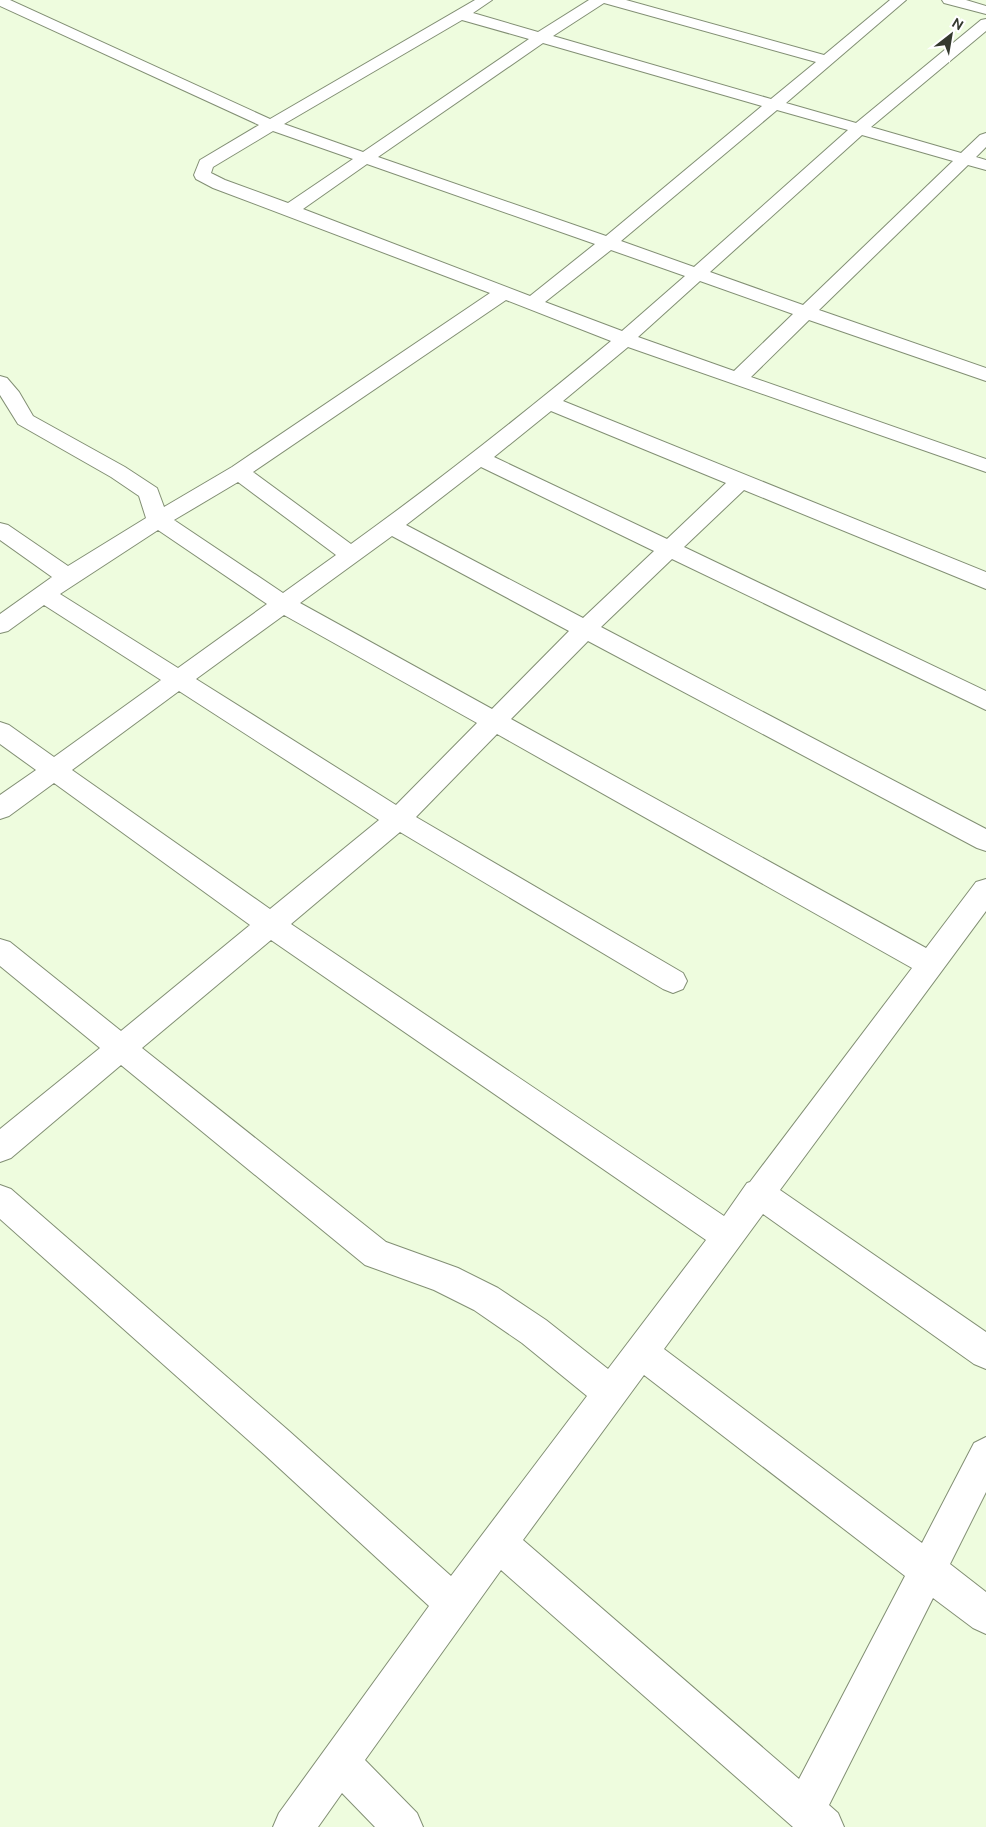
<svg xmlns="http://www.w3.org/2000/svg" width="986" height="1827" font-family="Ubuntu,sans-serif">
<rect width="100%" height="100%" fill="#eefcde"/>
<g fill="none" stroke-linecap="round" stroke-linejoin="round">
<defs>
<g id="minor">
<path d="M0,0H10L270,119L475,0H492L473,13L538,32L589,0H626L824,55L890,0H906L786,103L856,123L981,20L986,19V31L871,127L961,153L980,135L986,133V147L976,157L986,160V170L968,165L819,310L986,368V381L809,320L751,377L986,459V472L628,347L563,401L986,572V589L744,490L684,547L986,691V710L672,559L601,627L986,829V851L977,848L588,641L511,719L926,948L976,882L986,879V911L780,1190L986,1332V1369L974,1364L763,1214L664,1349L922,1543L974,1443L986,1437V1492L950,1564L986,1592V1634L973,1628L933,1598L829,1805L838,1813L844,1827H793L501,1570L365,1760L417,1813L423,1827H375L342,1793L318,1827H273L279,1813L429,1606L265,1455L0,1219V1185L11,1189L289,1431L451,1576L587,1396L522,1343L474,1310L434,1290L365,1265L121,1065L11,1158L0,1162V1129L100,1048L0,966V939L10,942L121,1031L250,925L54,783L9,816L0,819V795L36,770L0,744V722L9,725L54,757L161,680L44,605L8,631L0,633V614L52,577L0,540V523L8,525L68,566L146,518L139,496L111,477L18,424L0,395V376L7,378L19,392L33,416L125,467L157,488L164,507L232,467L490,293L213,188L196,179L194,175L200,160L259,125L0,6ZM604,3L816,62L771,99L553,36ZM462,20L529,39L363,152L284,124ZM543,43L762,106L606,236L378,157ZM777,110L848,130L694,267L621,241ZM273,131L353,159L288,203L225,180L211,173L213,167ZM862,135L953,161L803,305L710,272ZM367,164L595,244L530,296L303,209ZM611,250L685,276L622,331L545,302ZM700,281L793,314L734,371L638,337ZM506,300L611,341C527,411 440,480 351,544L253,472ZM551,411L726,483L667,539L494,457ZM481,467L654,551L583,618L406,525ZM238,482L336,555L283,593L174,520ZM158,530L267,604L178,668L60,594ZM392,536L569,631L492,709L300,603ZM284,615L477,723L396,805L196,679ZM179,691L379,820L270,909L72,770ZM497,734L912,968L750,1182L747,1183L724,1216L291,924L400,832L663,989L673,993L683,989L687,981L683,973L416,817ZM271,940L706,1240L608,1369L546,1320L498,1288L458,1268L386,1242L142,1048ZM644,1375L905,1576L799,1779L523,1540Z"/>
<polygon points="942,0 966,0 986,6 986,14 944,3"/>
</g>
</defs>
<use href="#minor" stroke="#828f74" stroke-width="2"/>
<use href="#minor" fill="#fff" fill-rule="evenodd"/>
</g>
<g transform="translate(951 35) rotate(31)" stroke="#ffffff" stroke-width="4" paint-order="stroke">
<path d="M0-4L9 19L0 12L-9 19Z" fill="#34392e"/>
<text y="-8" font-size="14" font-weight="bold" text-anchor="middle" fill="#34392e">N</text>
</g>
</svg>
